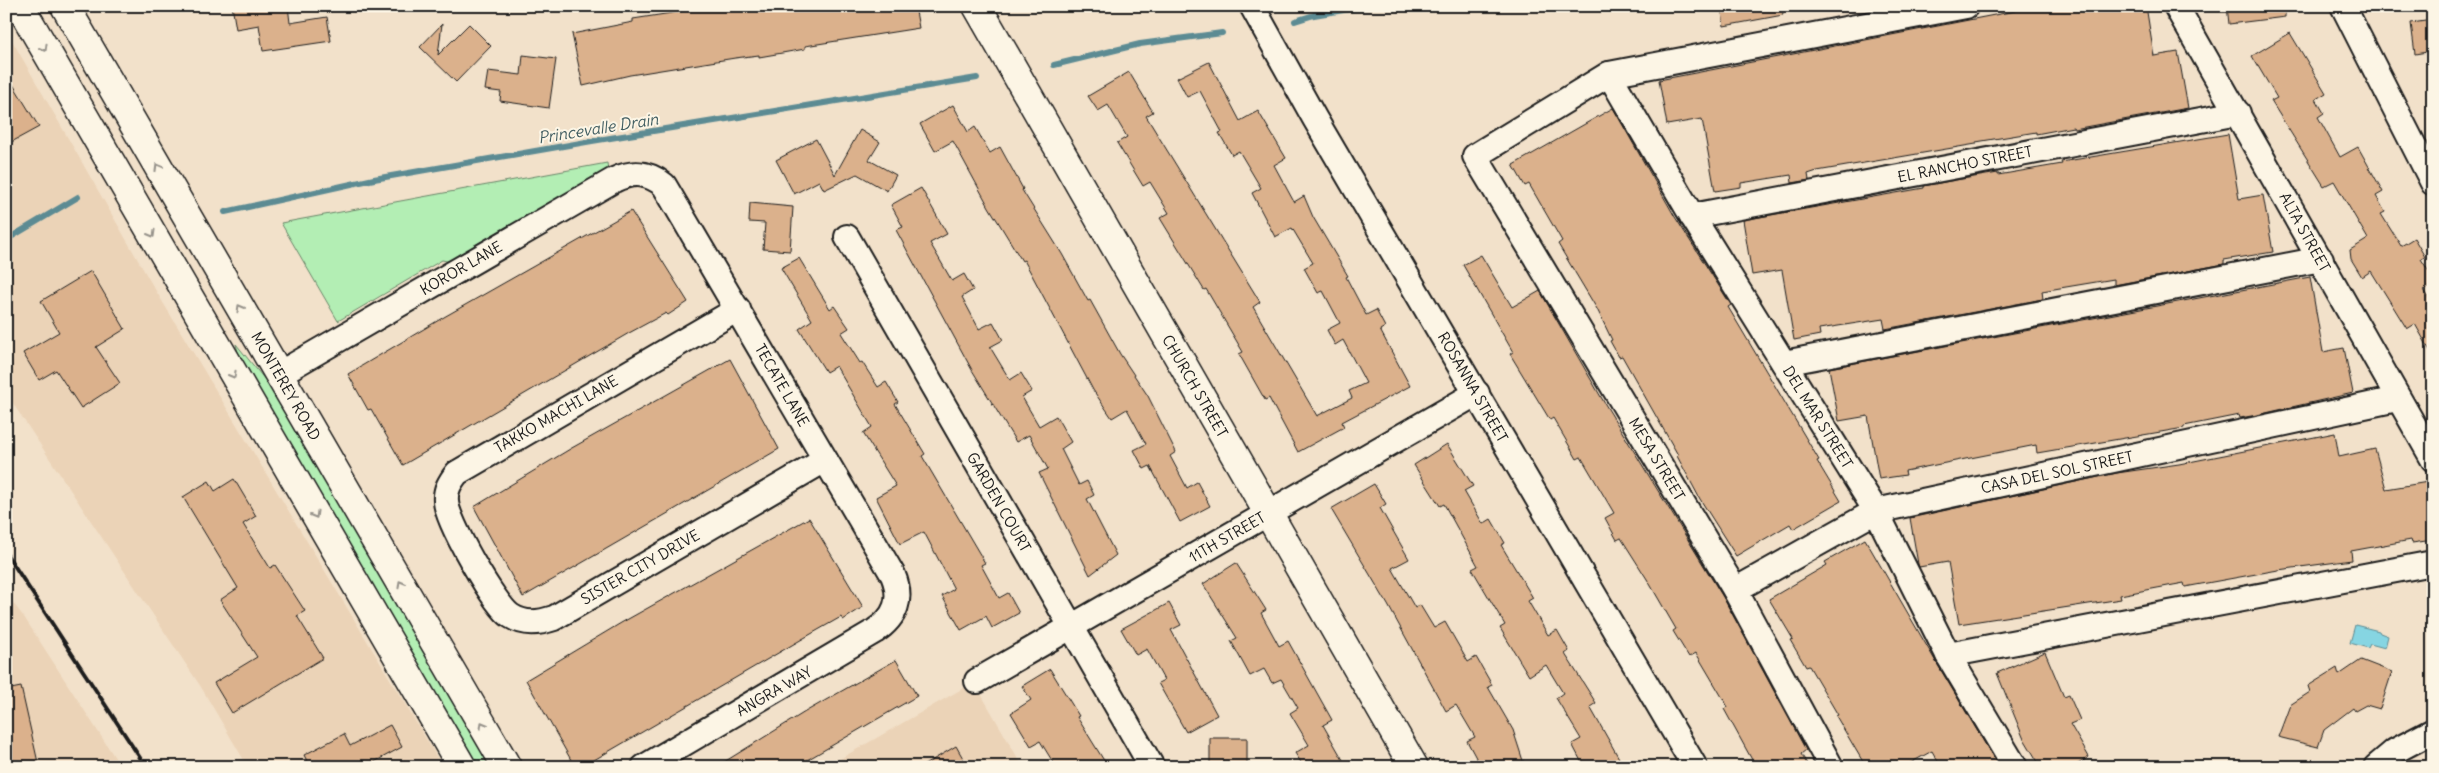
<svg xmlns="http://www.w3.org/2000/svg" width="2439" height="773" font-family="Delius,sans-serif">
<rect width="100%" height="100%" fill="#f2e1ca"/>
<filter id="ink" filterUnits="userSpaceOnUse"><feTurbulence type="fractalNoise" baseFrequency=".02" numOctaves="2"/><feDisplacementMap in="SourceGraphic" scale="10" xChannelSelector="R" yChannelSelector="G"/><feConvolveMatrix kernelMatrix="1 2 1 2 8 2 1 2 1" color-interpolation-filters="sRGB"/></filter>
<g filter="url(#ink)">
<g fill="#ebd3b7">
<polygon points="6,30 150,281 443,767 248,767 201,687 6,393"/>
<polygon points="6,594 24,617 121,767 6,767"/>
<polygon points="974,682 1023,767 826,767"/>
</g>
<g fill="#b3eeb4" stroke="#688568">
<polygon points="607,163 608,170 451,262 442,260 338,321 281,223"/>
<polygon points="236,344 270,386 493,767 476,767 240,361"/>
</g>
<polygon fill="#86d5e2" stroke="#5c8b93" points="2355,625 2379,631 2380,633 2388,636 2385,648 2370,644 2368,648 2350,643"/>
<g fill="none" stroke-linecap="round" stroke-linejoin="round">
<g stroke="#5c8b93" stroke-width="6">
<polyline points="1295,21 1314,15 1367,6"/>
<polyline points="1054,65 1140,44 1222,33"/>
<polyline points="225,212 374,179 592,141 977,78"/>
<polyline points="6,240 78,197"/>
</g>
</g>
<g fill="#dbb18c" stroke="#1c1c1c">
<polygon points="232,6 288,6 290,23 327,17 331,41 263,51 259,25 236,29"/>
<polygon points="717,6 915,6 919,28 805,46 805,49 759,57 759,55 735,58 630,75 583,86 572,34 633,22 633,19"/>
<polygon points="1721,6 1782,6 1783,15 1724,26"/>
<polygon points="2041,6 2146,6 2154,56 2178,52 2188,108 2074,129 2073,127 2036,134 2036,132 1976,142 1976,144 1817,171 1808,174 1809,180 1792,183 1791,175 1741,183 1741,187 1715,191 1702,119 1667,125 1659,80"/>
<polygon points="2227,6 2285,6 2285,17 2229,24"/>
<polygon points="2433,20 2433,51 2415,54 2411,23"/>
<polygon points="442,24 438,55 469,24 491,46 456,82 420,47"/>
<polygon points="2290,33 2326,93 2316,99 2324,113 2318,117 2340,157 2358,147 2383,192 2376,196 2385,212 2381,214 2401,246 2414,238 2425,257 2421,259 2433,278 2433,284 2424,290 2433,304 2433,356 2415,324 2407,329 2371,271 2362,277 2351,259 2350,250 2368,239 2334,181 2324,186 2271,101 2277,98 2252,56"/>
<polygon points="523,55 556,59 549,108 500,101 501,92 485,90 488,71 521,75"/>
<polygon points="1209,62 1240,121 1258,111 1286,158 1274,165 1294,202 1304,196 1313,217 1348,276 1346,277 1366,315 1376,310 1385,327 1380,330 1410,386 1342,422 1344,427 1298,452 1269,398 1265,400 1239,354 1243,352 1206,289 1204,290 1160,218 1169,213 1150,182 1143,186 1117,143 1127,137 1108,105 1098,111 1088,96 1129,72 1153,112 1146,116 1260,302 1253,307 1317,416 1352,398 1349,391 1366,383 1343,340 1335,345 1327,330 1340,323 1323,291 1318,293 1304,268 1313,263 1292,228 1275,237 1252,193 1261,188 1239,151 1232,155 1219,133 1222,132 1200,91 1187,97 1177,78"/>
<polygon points="6,73 39,127 6,145"/>
<polygon points="953,105 968,132 975,127 990,153 1000,147 1023,189 1022,190 1062,254 1088,301 1090,300 1120,354 1148,396 1176,452 1170,456 1187,488 1197,482 1210,506 1180,522 1150,466 1144,469 1134,450 1146,444 1127,409 1112,418 1093,390 1024,260 1022,261 989,207 953,141 935,151 920,124"/>
<polygon points="1613,108 1675,217 1731,305 1728,307 1819,460 1817,461 1841,501 1793,529 1790,524 1736,556 1700,499 1677,456 1678,455 1622,356 1619,357 1610,341 1612,340 1597,309 1558,244 1562,241 1529,184 1525,186 1513,165"/>
<polygon points="860,130 880,142 869,160 896,175 887,191 857,174 824,190 819,181 794,194 776,160 816,139 835,175"/>
<polygon points="2228,134 2239,199 2263,195 2273,252 2224,260 2224,264 2114,285 2114,279 2042,291 2043,299 1885,329 1883,319 1819,329 1820,335 1794,340 1782,270 1752,275 1743,220 1924,188 1924,186 1950,181 1998,173 1998,175 2062,164 2061,162"/>
<polygon points="921,188 947,234 930,243 952,281 964,274 973,290 962,297 979,329 993,322 1003,340 990,347 1010,380 1021,373 1032,391 1022,397 1039,426 1056,416 1071,442 1061,449 1079,485 1087,481 1094,495 1087,499 1116,555 1090,575 1039,473 1048,469 1029,435 1016,442 972,370 896,230 903,227 891,205"/>
<polygon points="750,203 793,207 790,251 763,249 765,223 749,222"/>
<polygon points="631,211 688,302 668,315 666,313 629,333 403,465 371,409 368,410 348,374 444,317"/>
<polygon points="1481,255 1512,307 1540,291 1605,404 1723,597 1806,750 1801,754 1809,767 1756,767 1724,709 1728,707 1696,653 1689,657 1673,631 1676,629 1647,579 1621,538 1617,540 1605,518 1614,513 1581,457 1577,459 1553,418 1550,420 1510,354 1513,352 1463,265"/>
<polygon points="799,258 830,309 834,306 849,328 841,333 860,363 862,362 878,387 886,382 898,402 895,404 925,454 922,456 985,563 981,565 999,598 1008,593 1019,613 992,628 986,616 961,630 942,596 954,589 924,532 900,544 876,497 896,486 863,433 872,427 836,366 826,372 799,329 812,320 781,268"/>
<polygon points="91,271 125,329 96,347 120,383 81,408 56,370 39,380 23,353 59,332 41,301"/>
<polygon points="2310,277 2323,352 2344,348 2353,393 2257,415 2240,418 2239,415 2184,426 2184,428 2037,453 2036,445 1905,471 1906,475 1879,479 1868,416 1839,421 1829,368"/>
<polygon points="730,359 779,449 523,597 474,507 570,449"/>
<polygon points="2335,433 2339,457 2375,449 2386,489 2428,482 2433,509 2433,540 2412,543 2411,540 2351,551 2352,560 2278,570 2185,587 2184,583 2120,595 2121,599 1959,624 1948,562 1919,567 1918,564 1910,518 2117,473 2179,464"/>
<polygon points="1447,444 1473,486 1464,491 1483,524 1491,519 1505,543 1501,545 1533,598 1528,601 1548,635 1557,630 1569,651 1565,654 1596,703 1590,707 1620,760 1608,767 1584,767 1572,744 1581,739 1556,698 1563,693 1546,665 1529,676 1500,628 1505,625 1472,569 1478,566 1444,504 1440,506 1414,465"/>
<polygon points="234,479 256,516 243,524 270,568 275,565 305,611 297,616 323,658 232,713 214,683 257,657 220,600 238,588 183,497 209,481 215,491"/>
<polygon points="1374,484 1386,504 1380,508 1409,559 1392,568 1415,608 1420,605 1434,628 1445,622 1468,662 1476,657 1492,685 1488,687 1513,730 1525,767 1481,767 1467,741 1475,737 1456,705 1446,711 1388,605 1331,509"/>
<polygon points="809,518 863,607 843,620 841,617 804,638 582,767 575,767 526,680 621,623"/>
<polygon points="1865,539 1936,662 1999,767 1941,767 1932,751 1903,767 1866,767 1836,716 1838,715 1809,666 1806,667 1790,640 1793,639 1769,599 1827,565 1825,562"/>
<polygon points="1236,563 1266,610 1261,613 1279,646 1288,641 1332,720 1323,725 1347,767 1304,767 1295,753 1309,745 1290,713 1298,708 1281,679 1272,683 1264,669 1250,676 1231,641 1237,638 1203,584"/>
<polygon points="1169,603 1181,625 1171,630 1217,715 1186,732 1158,683 1164,680 1147,649 1136,655 1121,629"/>
<polygon points="2045,652 2064,697 2069,695 2080,720 2070,724 2089,757 2073,767 2041,767 2023,737 1997,673"/>
<polygon points="896,660 917,696 795,767 716,767 805,712"/>
<polygon points="2361,660 2392,672 2380,709 2366,705 2355,711 2353,708 2324,730 2318,747 2278,737 2290,705 2310,692 2308,686 2337,668 2339,675"/>
<polygon points="1050,669 1079,716 1077,717 1108,767 1056,767 1040,741 1031,746 1011,713 1031,700 1022,686"/>
<polygon points="21,687 39,767 6,767 6,690"/>
<polygon points="390,725 402,747 365,767 310,767 304,755 344,734 350,746"/>
<rect x="1210" y="738" width="37" height="29"/>
<polygon points="956,746 968,767 921,767"/>
</g>
<g fill="none" stroke-linecap="round" stroke-linejoin="round">
<defs>
<g id="street">
<polyline points="1252,6 1315,119 1695,767"/>
<polyline points="2176,6 2433,459"/>
<polyline points="2343,6 2433,183"/>
<polyline points="1609,74 1692,216 1876,511 1948,655 2015,767"/>
<polyline points="1692,216 2238,113"/>
<polyline points="847,237 1152,767"/>
<path d="M738,309L457,473C450,482 445,490 446,501C446,520 495,606 511,616C525,625 539,623 554,618L825,460"/>
<polyline points="1784,363 2321,259"/>
<path d="M279,374L614,180C633,171 648,172 664,185L893,575C903,599 896,617 875,631L644,767"/>
<polyline points="1735,590 1876,511 2397,399"/>
<polyline points="1948,655 2433,563"/>
<polyline points="977,681 1477,393"/>
<polyline points="1831,767 1735,590 1475,156 1609,74 1966,6"/>
<polyline points="2376,767 2395,751 2433,731"/>
</g>
<g id="secondary">
<polyline points="20,6 462,767"/>
<polyline points="65,6 507,767"/>
<polyline points="977,6 1414,767"/>
</g>
</defs>
<use href="#street" stroke="#1c1c1c" stroke-width="28"/>
<use href="#secondary" stroke="#1c1c1c" stroke-width="31"/>
<use href="#street" stroke="#fcf5e5" stroke-width="24"/>
<use href="#secondary" stroke="#fcf5e5" stroke-width="28"/>
<g stroke="#1c1c1c" stroke-width="4">
<polyline points="6,553 146,767"/>
<polyline points="6,676 7,678"/>
</g>
</g>
<defs><path id="oneway-chevron" d="M-2-3.5L2.5 0L-2 3.5" fill="none" stroke-width="1.6" stroke-linecap="round" stroke-linejoin="round" transform="scale(1.25)"/></defs>
<g stroke="#97938b">
<use href="#oneway-chevron" transform="translate(44 48) rotate(60)"/>
<use href="#oneway-chevron" transform="translate(158 167) rotate(-120)"/>
<use href="#oneway-chevron" transform="translate(152 234) rotate(60)"/>
<use href="#oneway-chevron" transform="translate(240 308) rotate(-120)"/>
<use href="#oneway-chevron" transform="translate(233 375) rotate(60)"/>
<use href="#oneway-chevron" transform="translate(315 515) rotate(60)"/>
<use href="#oneway-chevron" transform="translate(401 584) rotate(-120)"/>
<use href="#oneway-chevron" transform="translate(483 725) rotate(-120)"/>
</g>
</g>
<g text-anchor="middle" dominant-baseline="central" stroke-width="4" stroke-linejoin="round" paint-order="stroke">
<g font-size="15" fill="#1c1c1c" stroke="#fcf5e5">
<text transform="translate(1965 164) rotate(-11)">EL RANCHO STREET</text>
<text transform="translate(2305 232) rotate(61)">ALTA STREET</text>
<text transform="translate(461 268) rotate(-30)">KOROR LANE</text>
<text transform="translate(782 385) rotate(60)">TECATE LANE</text>
<text transform="translate(286 386) rotate(60)">MONTEREY ROAD</text>
<text transform="translate(1195 386) rotate(60)">CHURCH STREET</text>
<text transform="translate(1473 387) rotate(60)">ROSANNA STREET</text>
<text transform="translate(556 414) rotate(-30)">TAKKO MACHI LANE</text>
<text transform="translate(1818 417) rotate(58)">DEL MAR STREET</text>
<text transform="translate(1657 459) rotate(59)">MESA STREET</text>
<text transform="translate(2057 472) rotate(-12)">CASA DEL SOL STREET</text>
<text transform="translate(999 502) rotate(60)">GARDEN COURT</text>
<text transform="translate(1227 537) rotate(-30)">11TH STREET</text>
<text transform="translate(640 567) rotate(-30)">SISTER CITY DRIVE</text>
<text transform="translate(774 691) rotate(-30)">ANGRA WAY</text>
</g>
<g font-size="16" font-style="italic" fill="#415d61" stroke="#fcf5e5">
<text transform="translate(598 128) rotate(-9)">Princevalle Drain</text>
</g>
</g>
<rect width="2439" height="773" fill="none" stroke="#fcf5e5" stroke-width="25"/>
<rect x="12" y="12" width="2414" height="748" fill="none" stroke="#1c1c1c" stroke-width="2" filter="url(#ink)"/>
</svg>
